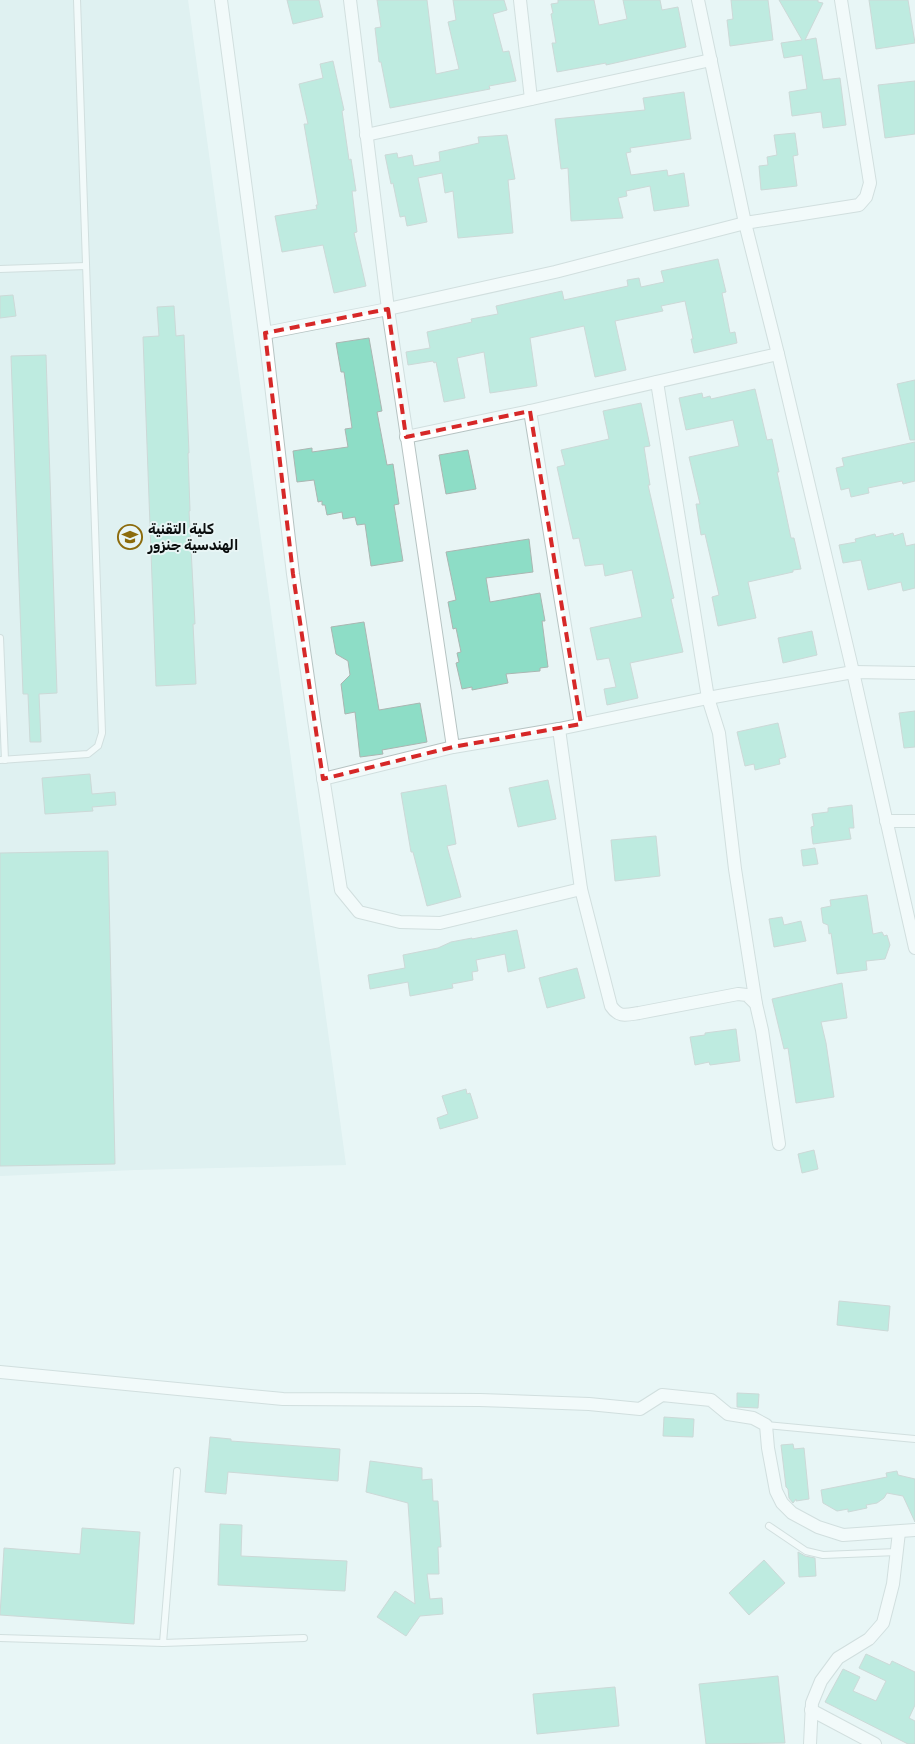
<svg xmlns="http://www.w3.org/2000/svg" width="915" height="1744" font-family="Rubik,'Noto Sans Arabic',sans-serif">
<rect width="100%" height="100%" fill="#e8f5f5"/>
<polygon fill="#d4eaea" points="0,0 188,0 346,1165 134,1170 0,1176"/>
<g fill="#8dddc6" stroke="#abb6b2">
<polygon points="287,0 319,0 323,17 293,24"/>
<polygon points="377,0 427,0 436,74 459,69 448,22 456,20 453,0 504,0 507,10 493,14 503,52 509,51 516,81 489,86 490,89 390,108 381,62 379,62 375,28 381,27"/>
<polygon points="558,0 594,0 599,25 627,19 623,0 660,0 662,10 678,7 686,47 606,65 606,63 557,72 552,43 556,43 551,14 553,13 551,4 558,3"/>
<polygon points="731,0 768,0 773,40 730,46 727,20 733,19"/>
<polygon points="779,0 818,0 818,2 823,3 805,40 816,38 823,80 840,78 846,125 823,128 821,112 792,116 789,92 807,89 802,55 784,58 781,43 802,40"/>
<polygon points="869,0 908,0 915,43 876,49"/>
<polygon points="333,61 344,110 342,111 349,160 351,159 356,191 352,191 357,232 354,233 366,286 334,293 323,245 282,252 275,216 317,209 316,205 318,205 304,124 308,124 299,84 323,78 320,64"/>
<polygon points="915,81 915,134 885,138 878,85"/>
<polygon points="684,92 691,139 630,148 631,152 626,153 631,175 667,170 668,176 684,173 689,206 654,211 650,186 626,191 627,196 618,198 623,218 571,221 568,168 561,169 555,119 645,110 643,98"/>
<polygon points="795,133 798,155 793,156 797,186 761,190 759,166 768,165 767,157 777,155 774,135"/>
<polygon points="507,135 515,179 508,180 513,233 458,238 453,191 445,193 442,173 418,178 427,222 407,226 405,216 400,217 393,183 391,184 385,155 397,153 398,158 412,155 414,166 440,161 439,152 479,143 478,137"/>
<polygon points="718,259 726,292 722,293 730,333 735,332 737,343 694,353 691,339 693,339 685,301 661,306 663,311 615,321 626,370 595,377 584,326 530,338 537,386 490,393 484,352 457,358 465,398 444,402 436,362 434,363 433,361 408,365 406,352 430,348 427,332 472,322 471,319 498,314 496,306 562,291 564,300 628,286 627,280 639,278 641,287 664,282 661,271"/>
<polygon points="13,295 16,316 0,318 0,296"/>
<polygon points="174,306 176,336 184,335 189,453 188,453 190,511 189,511 195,624 193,624 196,684 156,686 143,337 159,336 157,307"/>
<polygon points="369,338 382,411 377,412 387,465 393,464 399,504 394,505 403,561 371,566 365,524 357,525 355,517 343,519 342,512 327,515 325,505 322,505 322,501 318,502 314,480 297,482 293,451 312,448 312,452 348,447 345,429 352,428 344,372 341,372 336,343"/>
<polygon points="46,355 57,693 39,694 41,742 30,742 28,694 23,694 11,356"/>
<polygon points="915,380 915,440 910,440 897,384"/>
<polygon points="755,389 767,440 772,439 779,472 777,472 791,538 794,538 801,569 793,570 793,572 748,582 756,618 718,626 712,597 719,595 705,534 701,535 696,504 700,504 689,457 739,446 733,420 686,430 679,398 702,393 703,398 710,396 711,399"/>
<polygon points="641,403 650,446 644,447 650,485 648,485 674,598 671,599 683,652 630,663 638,698 607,705 604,689 616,687 609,658 597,660 590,628 642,617 632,570 605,576 603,564 585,566 579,538 573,539 557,467 565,465 561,450 609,439 603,411"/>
<polygon points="915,442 915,481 903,484 902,481 868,488 869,493 851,497 849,488 841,490 836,468 844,466 842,458"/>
<polygon points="468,450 476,489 446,494 439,455"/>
<polygon points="893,533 894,536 903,533 906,546 915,544 915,588 903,591 901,582 868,590 861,560 843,563 839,545 856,542 855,539 875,534 876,537"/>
<polygon points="529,539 533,572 486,578 490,602 540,593 545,621 542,621 548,667 540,668 540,671 506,674 508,683 472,690 472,687 462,689 456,663 459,662 457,653 461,652 456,628 453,629 448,602 456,600 446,552"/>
<polygon points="364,622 379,710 420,703 427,742 382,750 383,754 360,757 355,712 345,714 341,684 350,675 348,661 336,654 331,627"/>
<polygon points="812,631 817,655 783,663 778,638"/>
<polygon points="915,711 915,747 904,748 899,713"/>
<polygon points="778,723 786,757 779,759 780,764 755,770 754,764 745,766 737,732"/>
<polygon points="90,774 92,794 115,792 116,805 92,807 93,811 45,814 42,778"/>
<polygon points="548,780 556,819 518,827 509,788"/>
<polygon points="446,785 456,844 447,846 461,897 427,906 413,852 411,852 401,793"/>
<polygon points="852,805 854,828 849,828 851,839 813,844 811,827 814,826 812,814 828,812 828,808"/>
<polygon points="656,836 660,876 615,881 611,840"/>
<polygon points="815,848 818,864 803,866 801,850"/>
<polygon points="108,851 115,1164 0,1166 0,853"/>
<polygon points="867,895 873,934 882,932 884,936 887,935 890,945 885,959 866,961 867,970 837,974 831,933 829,934 828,925 823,923 821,908 831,906 830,900"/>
<polygon points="782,917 784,925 801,921 806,941 774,947 769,919"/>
<polygon points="517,930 525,968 508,972 505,954 476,960 478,971 472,972 473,980 452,984 453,988 410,996 408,982 370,989 368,975 405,968 403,955 438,948 451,942 472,938 472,939"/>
<polygon points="577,968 585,998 547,1008 539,978"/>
<polygon points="842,983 847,1018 821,1022 826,1043 834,1097 796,1103 788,1048 784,1049 772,999"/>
<polygon points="736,1029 740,1061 710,1065 709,1062 695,1065 690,1037 705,1035 705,1033"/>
<polygon points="466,1089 467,1094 470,1093 478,1118 440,1129 437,1118 448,1114 442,1096"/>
<polygon points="814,1150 818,1169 802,1173 798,1154"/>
<polygon points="839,1301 890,1306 888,1331 837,1325"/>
<polygon points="737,1393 759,1394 758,1408 737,1407"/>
<polygon points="664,1417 694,1419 693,1437 663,1436"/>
<polygon points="210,1437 231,1439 231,1441 340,1449 338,1481 228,1472 226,1494 205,1492"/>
<polygon points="793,1444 794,1449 804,1448 809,1499 796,1501 796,1499 793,1503 789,1498 788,1489 786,1487 781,1445"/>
<polygon points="370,1461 422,1468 422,1480 432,1479 433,1501 438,1501 441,1547 438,1547 439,1574 427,1574 430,1599 442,1598 443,1614 420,1616 406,1636 377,1617 395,1591 415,1604 408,1503 366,1492"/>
<polygon points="897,1471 898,1475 915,1479 915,1522 903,1496 887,1493 884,1498 877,1503 866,1505 867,1508 848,1512 848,1509 837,1511 823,1503 821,1490 887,1477 886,1473"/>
<polygon points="220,1524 242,1525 241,1556 347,1561 345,1591 218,1585"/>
<polygon points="82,1528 140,1532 134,1624 0,1615 4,1548 80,1554"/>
<polygon points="798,1552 805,1556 815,1558 816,1576 799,1577"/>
<polygon points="764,1560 785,1583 749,1615 729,1593"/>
<polygon points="866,1654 890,1665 892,1661 915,1672 915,1705 909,1718 915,1721 915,1744 908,1744 825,1702 843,1669 860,1677 853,1691 876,1701 886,1681 859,1668"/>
<polygon points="778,1676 785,1743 706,1744 699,1684"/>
<polygon points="615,1687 619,1726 537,1734 533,1694"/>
</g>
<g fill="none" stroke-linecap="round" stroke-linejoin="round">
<defs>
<g id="service">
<polyline points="0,269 86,266"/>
<polyline points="0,638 5,760"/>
<polyline points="0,760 88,754 98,746 102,733 77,0"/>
<polyline points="766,1425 915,1439"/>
<polyline points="769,1526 806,1551 823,1555 897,1552"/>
<polyline points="0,1638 163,1643 304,1638"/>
<polyline points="163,1643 177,1471"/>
</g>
<g id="minor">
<polyline points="221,0 265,333 388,309 555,272 745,223 859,205 866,197 870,183 841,0"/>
<polyline points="350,0 388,309 453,747 559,729 708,698 853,672 915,673"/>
<polyline points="520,0 531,99"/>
<polyline points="698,0 745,223 778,354 853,672 915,948"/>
<polyline points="366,135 711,60"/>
<path d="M265,333L293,574L314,720L341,890L359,912L400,922L440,923L581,889L611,1006C619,1018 626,1015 639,1013L738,994L747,995L756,1004L762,1030L779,1144"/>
<polyline points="657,382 708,698 719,733 735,869 756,1004"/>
<polyline points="530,411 581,724"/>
<polyline points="406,437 530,411 778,354"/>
<polyline points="559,729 581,889"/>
<polyline points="323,779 453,747"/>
<polyline points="886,821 915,821"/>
<polyline points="0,1372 283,1399 480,1400 589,1404 640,1409 662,1395 711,1400 728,1414 753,1418 766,1425 768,1448 776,1491 782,1503 792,1513 818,1527 843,1535 915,1530"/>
<polyline points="811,1710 875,1744"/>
<polyline points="810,1744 812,1703 821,1681 838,1658 869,1639 883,1623 893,1584 899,1532"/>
</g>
</defs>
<use href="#service" stroke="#b6c3c2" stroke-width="8"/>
<use href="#minor" stroke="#b6c3c2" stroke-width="14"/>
<use href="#service" stroke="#fff" stroke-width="6"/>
<use href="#minor" stroke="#fff" stroke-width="12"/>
</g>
<path d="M0 0H915V1744H0ZM388,309L406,437L530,411L581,724L453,747L323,779L293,574L265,333Z" fill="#e8f5f5" fill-opacity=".55" fill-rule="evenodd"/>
<path fill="none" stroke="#d62828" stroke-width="4" stroke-dasharray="10 6" stroke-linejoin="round" d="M388,309L406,437L530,411L581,724L453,747L323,779L293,574L265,333Z"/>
<defs>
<symbol id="university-ring" viewBox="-11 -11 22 22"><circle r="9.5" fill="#e8f5f5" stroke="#8c6b0c" stroke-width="1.5"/><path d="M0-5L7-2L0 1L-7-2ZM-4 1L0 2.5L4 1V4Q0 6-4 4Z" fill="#8c6b0c"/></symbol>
</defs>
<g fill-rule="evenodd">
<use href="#university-ring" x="116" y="523" width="28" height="28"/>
</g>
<g text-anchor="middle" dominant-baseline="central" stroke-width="4" stroke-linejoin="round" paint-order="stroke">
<g font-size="14" font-weight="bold" fill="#0a0e0e" stroke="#e8f5f5" text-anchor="start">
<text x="148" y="529">كلية التقنية<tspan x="148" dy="16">الهندسية جنزور</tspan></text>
</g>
</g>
</svg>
